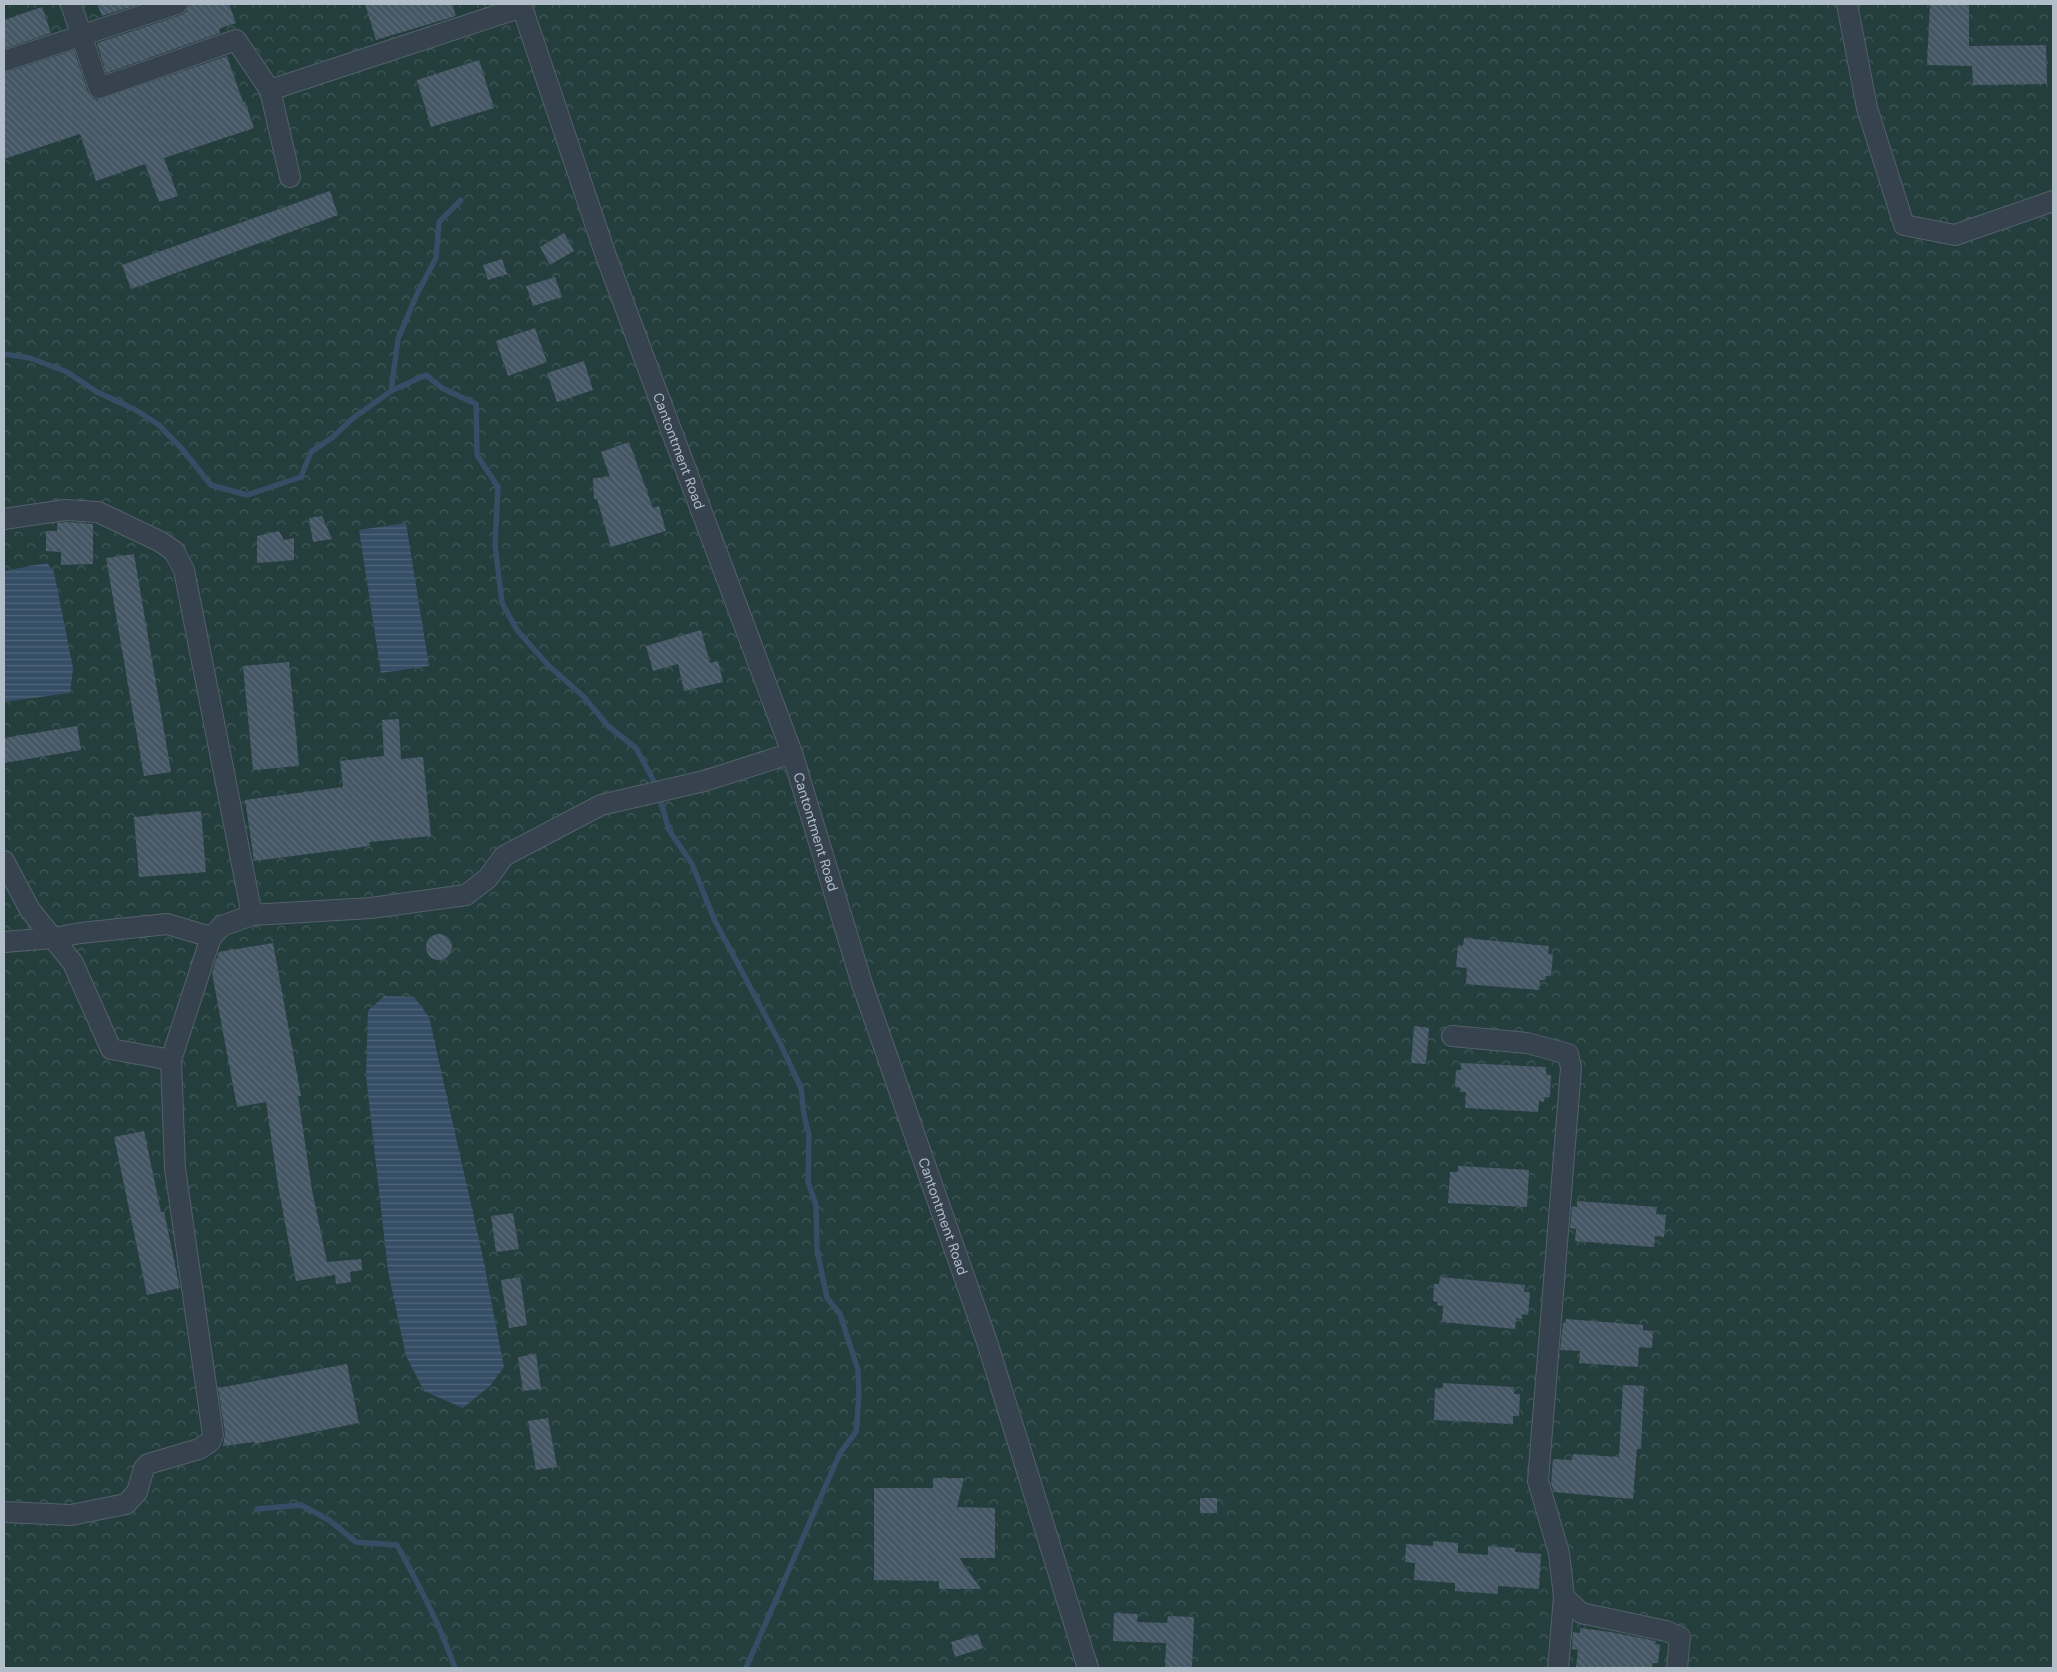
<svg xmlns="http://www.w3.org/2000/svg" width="2057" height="1672" font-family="'DM Sans',sans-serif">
<defs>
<pattern id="forest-crowns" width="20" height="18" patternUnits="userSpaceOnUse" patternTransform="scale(1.25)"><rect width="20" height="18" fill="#243e3e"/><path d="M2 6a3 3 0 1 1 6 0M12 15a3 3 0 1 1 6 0" fill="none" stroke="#415859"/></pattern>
<pattern id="water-rules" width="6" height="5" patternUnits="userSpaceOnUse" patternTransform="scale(1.25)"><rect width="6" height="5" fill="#354e65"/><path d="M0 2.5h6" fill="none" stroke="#50667a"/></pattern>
<pattern id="building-back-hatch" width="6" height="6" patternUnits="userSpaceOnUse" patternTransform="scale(1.25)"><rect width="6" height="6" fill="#455664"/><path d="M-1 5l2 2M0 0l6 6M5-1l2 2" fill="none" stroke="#5d6c79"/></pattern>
</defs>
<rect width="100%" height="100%" fill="#22303d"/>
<rect fill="url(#forest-crowns)" x="4" y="4" width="2049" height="1664"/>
<g fill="url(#water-rules)">
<polygon points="406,523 429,666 381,673 359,530"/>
<polygon points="47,563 54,572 73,668 70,693 4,702 4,571"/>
<polygon points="384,996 414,997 429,1017 482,1253 504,1367 490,1386 463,1408 424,1391 406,1356 388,1271 366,1076 368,1011"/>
</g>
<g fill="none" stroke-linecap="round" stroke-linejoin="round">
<g stroke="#354e65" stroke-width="5.5">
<polyline points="4,354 30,358 67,372 97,392 134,409 159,425 183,450 211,485 247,495 301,477 311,452 333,437 352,419 391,391 398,339 417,294 436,258 439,222 461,200"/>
<polyline points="391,391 426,375 442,388 476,404 477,455 498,487 495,545 502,603 517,630 547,664 584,697 608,726 636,748 657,787"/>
<polyline points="659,796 669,830 692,864 715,921 781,1045 801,1088 804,1115 809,1135 808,1182 816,1205 817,1250 827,1298 840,1314 858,1370 859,1396 856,1432 840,1453 746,1668"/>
<path d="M257,1509L301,1505L329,1520L356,1542L397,1545C419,1585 440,1625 455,1668"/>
</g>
</g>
<g fill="url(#building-back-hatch)">
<polygon points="97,4 140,4 102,16"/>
<polygon points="189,4 229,4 236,23 221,28 219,30 220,33 106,73 97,43 181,15 186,12"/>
<polygon points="365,4 452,4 456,16 376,40"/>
<polygon points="1930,4 1969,4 1969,46 2046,45 2047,84 1973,85 1972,66 1927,65"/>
<polygon points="42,7 51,33 4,49 4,20"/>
<polygon points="74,50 88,92 92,97 97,100 227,56 243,102 245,102 254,128 164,158 178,196 159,202 145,164 96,181 80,134 4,159 4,73"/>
<polygon points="479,60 494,108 431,127 417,80"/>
<polygon points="330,191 338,215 131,289 122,265"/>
<polygon points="564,233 574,251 550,265 540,247"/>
<polygon points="502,259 507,274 488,280 483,265"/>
<polygon points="555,277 562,297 533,306 526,286"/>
<polygon points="535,328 547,362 508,376 496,341"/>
<polygon points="584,361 593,390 557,402 547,373"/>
<polygon points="629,442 653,508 659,506 666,531 611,547 597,499 594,499 593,478 610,477 601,452"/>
<polygon points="322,516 332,539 313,542 309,518"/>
<polygon points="66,522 93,524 93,564 61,565 61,552 46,551 46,531 57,531 57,523"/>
<polygon points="279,531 284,540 294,538 294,560 257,563 257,536"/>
<polygon points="134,554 171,772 144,776 106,558"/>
<polygon points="701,630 710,663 718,661 723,682 684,691 678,664 653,671 646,646"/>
<polygon points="289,662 299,766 253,770 243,666"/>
<polygon points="399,719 401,759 423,757 431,836 369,842 370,846 254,861 245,800 343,787 340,761 384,756 382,720"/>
<polygon points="77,726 81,750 4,763 4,738"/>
<polygon points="201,811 206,872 139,877 134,817"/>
<circle cx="439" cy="947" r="13"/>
<polygon points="1464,938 1549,946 1548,954 1553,954 1551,976 1546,976 1545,980 1540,980 1539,990 1466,984 1467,968 1456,967 1458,945 1463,946"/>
<polygon points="273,943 301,1096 298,1096 312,1190 327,1262 361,1259 362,1270 350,1272 351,1282 336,1284 335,1275 296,1281 278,1185 266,1102 237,1107 212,973 219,952"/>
<polygon points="1414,1026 1429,1028 1426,1064 1411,1063"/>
<polygon points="1461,1063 1546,1067 1546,1075 1551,1075 1550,1097 1545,1097 1544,1102 1539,1101 1538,1112 1465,1108 1466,1092 1460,1092 1460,1088 1455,1087 1456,1070 1461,1070"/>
<polygon points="144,1131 161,1212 164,1212 180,1288 147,1295 114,1137"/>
<polygon points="1458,1166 1529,1170 1527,1207 1448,1203 1450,1172 1458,1172"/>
<polygon points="1577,1201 1657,1207 1656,1214 1666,1215 1664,1237 1655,1236 1654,1247 1575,1241 1576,1229 1570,1228 1572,1206 1577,1207"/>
<polygon points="513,1213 519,1249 496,1252 491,1216"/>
<polygon points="520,1277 527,1325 509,1328 501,1280"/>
<polygon points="1440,1277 1525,1285 1524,1292 1530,1292 1528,1315 1522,1314 1522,1319 1516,1318 1515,1329 1442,1322 1443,1306 1437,1305 1438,1302 1433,1301 1434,1284 1439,1284"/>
<polygon points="1566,1319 1643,1325 1643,1330 1653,1331 1652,1348 1639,1347 1638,1367 1579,1363 1580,1351 1560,1350 1563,1323 1565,1323"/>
<polygon points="536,1354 541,1389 523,1391 518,1357"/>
<polygon points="347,1364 359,1423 254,1444 254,1442 223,1446 225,1433 218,1388"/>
<polygon points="1443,1383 1514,1387 1514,1394 1520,1394 1519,1416 1513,1416 1513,1424 1434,1420 1435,1388 1443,1389"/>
<polygon points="1623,1385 1644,1386 1641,1449 1637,1449 1633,1499 1554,1492 1551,1483 1553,1459 1572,1460 1573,1454 1619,1457"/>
<polygon points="548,1418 557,1467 536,1470 528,1421"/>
<polygon points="933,1478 964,1478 957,1507 995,1508 995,1558 959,1558 981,1589 939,1589 939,1581 874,1580 874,1488 933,1488"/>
<rect x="1200" y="1498" width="17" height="15"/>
<polygon points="1433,1541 1458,1543 1458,1553 1488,1555 1488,1546 1515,1548 1515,1552 1541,1554 1539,1589 1498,1586 1498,1594 1455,1591 1455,1583 1414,1580 1415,1563 1405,1562 1406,1544 1433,1546"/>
<polygon points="1114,1613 1138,1614 1137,1622 1167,1623 1168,1616 1194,1617 1192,1668 1165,1668 1166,1643 1113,1641"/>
<polygon points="1580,1628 1611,1632 1656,1641 1655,1644 1660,1645 1658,1663 1653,1663 1652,1668 1576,1667 1578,1650 1572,1649 1573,1632 1580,1633"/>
<polygon points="978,1634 983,1648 955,1657 951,1642"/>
</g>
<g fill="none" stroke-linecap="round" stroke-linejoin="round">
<defs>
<g id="minor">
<polyline points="71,4 99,88 236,40 270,90 290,177"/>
<path id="s1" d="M521,4L606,256L792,753L862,984L987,1342L1088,1668"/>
<polyline points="1847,4 1867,108 1904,225 1955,235 2053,201"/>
<polyline points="4,61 177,4"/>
<polyline points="270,90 522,7"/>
<polyline points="4,519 65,510 98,512 159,541 174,551 184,570 252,915"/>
<polyline points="4,861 30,910 73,963 111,1049 171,1060"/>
<polyline points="4,942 53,938 81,933 167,924 211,937"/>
<polyline points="1452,1036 1527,1043 1568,1054 1571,1068 1538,1481 1559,1553 1564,1597 1558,1668"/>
<polyline points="4,1512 71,1515 126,1504 137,1492 144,1468 148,1464 199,1449 210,1442 213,1435 175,1168 171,1060 211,937 222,926 252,915 371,908 466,895 488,878 504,856 601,805 704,781 792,753"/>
<polyline points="1564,1597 1581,1613 1666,1631 1680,1637 1677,1668"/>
</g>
</defs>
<use href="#minor" stroke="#54606b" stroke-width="22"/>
<use href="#minor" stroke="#36424d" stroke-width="20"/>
</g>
<g text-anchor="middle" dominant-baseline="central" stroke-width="4" stroke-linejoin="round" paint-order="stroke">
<g font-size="14" fill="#b1bdc9" stroke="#1b2732">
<text stroke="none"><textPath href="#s1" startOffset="474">Cantontment Road</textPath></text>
<text stroke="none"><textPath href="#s1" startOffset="879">Cantontment Road</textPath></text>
<text stroke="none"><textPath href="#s1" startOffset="1284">Cantontment Road</textPath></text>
</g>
</g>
<rect width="2057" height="1672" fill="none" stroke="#b1bdc9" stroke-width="10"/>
</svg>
